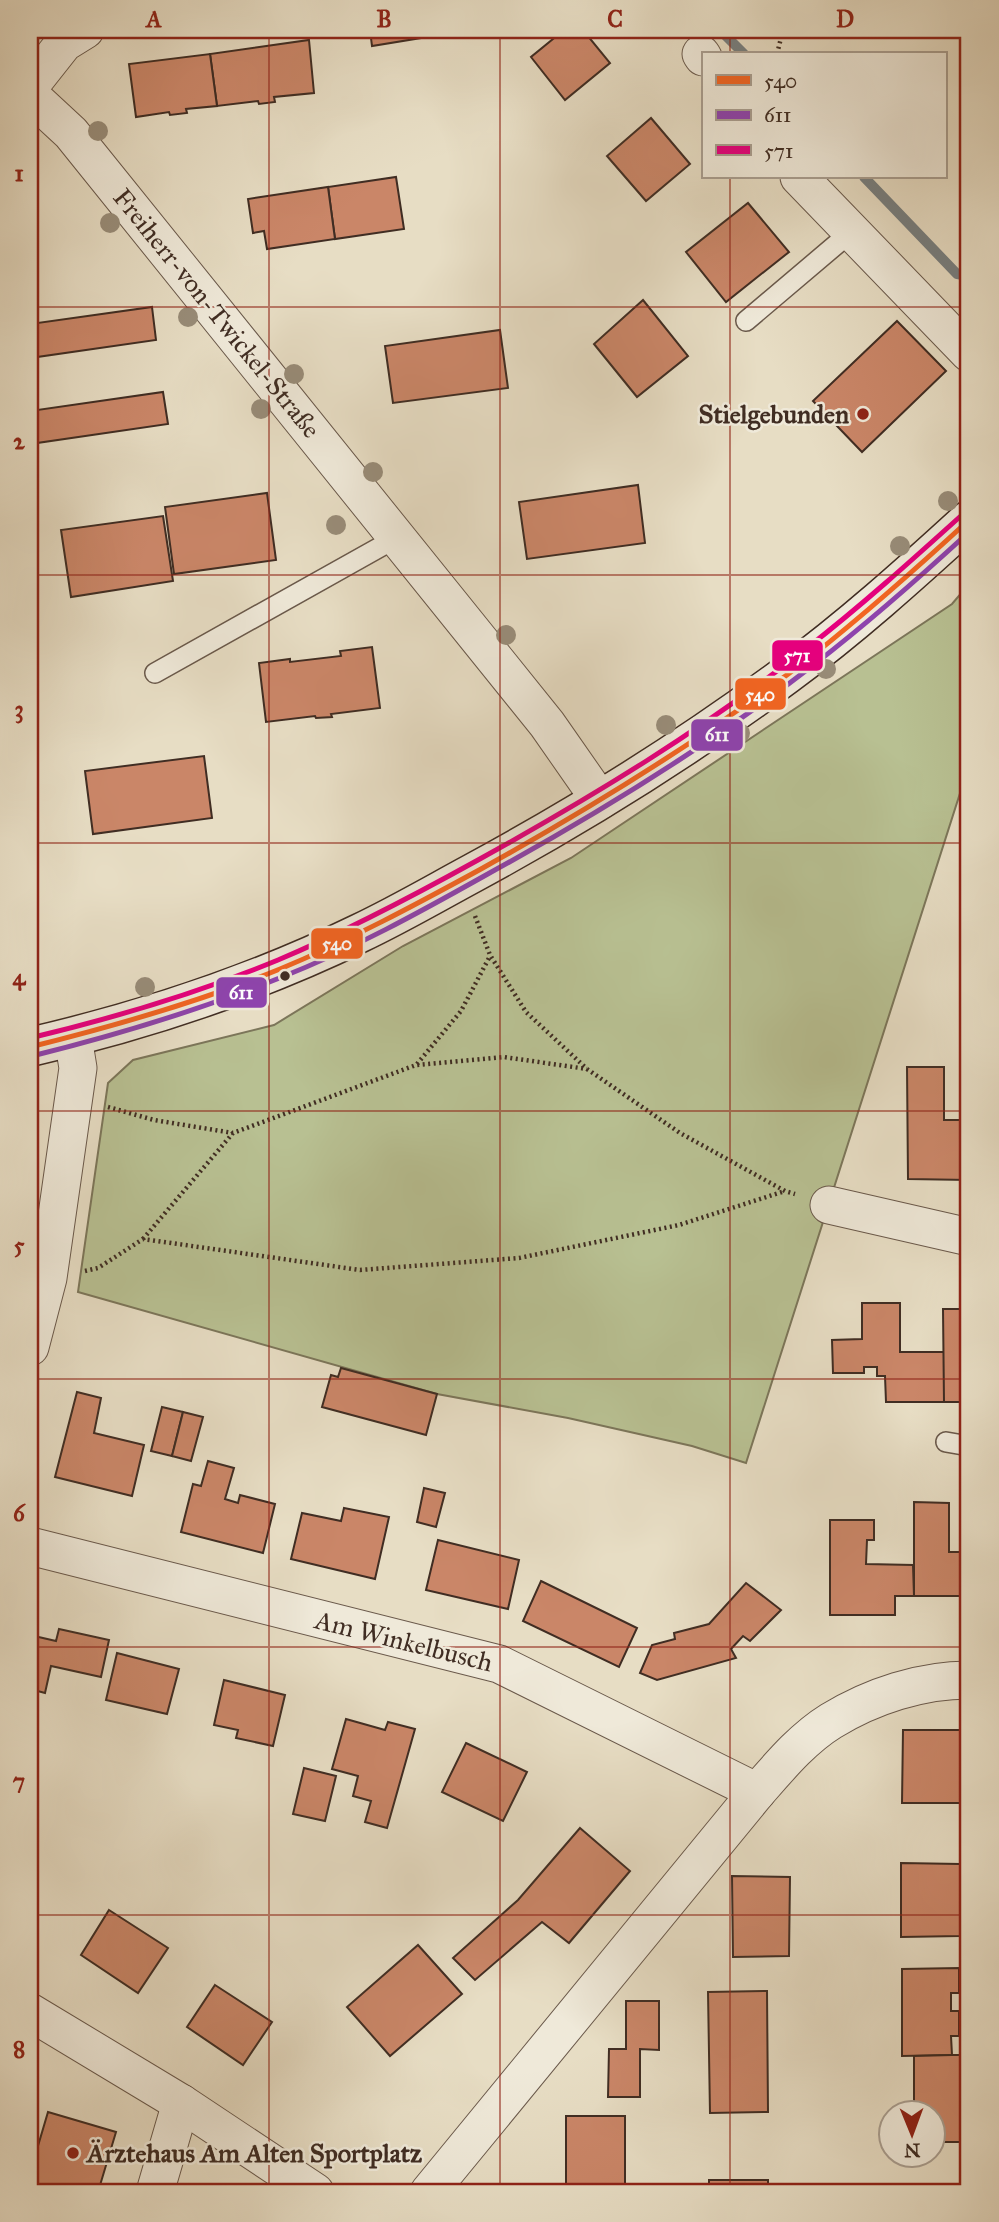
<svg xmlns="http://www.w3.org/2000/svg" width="999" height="2222" font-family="'IM FELL Great Primer',serif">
<rect width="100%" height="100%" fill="#e7ddc4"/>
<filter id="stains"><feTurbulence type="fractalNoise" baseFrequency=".00286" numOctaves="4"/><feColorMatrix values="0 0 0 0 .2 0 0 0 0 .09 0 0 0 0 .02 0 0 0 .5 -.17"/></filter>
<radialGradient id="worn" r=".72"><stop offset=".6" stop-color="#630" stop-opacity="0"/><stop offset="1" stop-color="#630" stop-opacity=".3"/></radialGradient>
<polygon fill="#b8c092" stroke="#7c765a" stroke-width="2" points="969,584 969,765 746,1463 692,1446 568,1418 437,1394 78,1292 108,1083 133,1060 274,1025 403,946 571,858 952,604"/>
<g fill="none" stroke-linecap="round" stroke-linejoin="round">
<g stroke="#788081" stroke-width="10">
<polyline points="720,30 744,54"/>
<polyline points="864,177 957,274 969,276"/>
</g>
</g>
<g fill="#ca8668" stroke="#402d23" stroke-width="2">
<polygon points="370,30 430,30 430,32 427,37 372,46"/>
<polygon points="564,30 583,30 610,63 565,100 531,57"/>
<polygon points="309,40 314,93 274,97 275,102 259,104 258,101 217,106 210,54"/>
<polygon points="210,54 217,106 186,109 187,113 170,115 169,112 136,117 129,64"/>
<polygon points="651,118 690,164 646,201 607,156"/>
<polygon points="396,177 404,229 335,239 328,187"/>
<polygon points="328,187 335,239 267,249 264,231 253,233 248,199"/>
<polygon points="748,203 789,252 726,302 686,252"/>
<polygon points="643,300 688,356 637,397 594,344"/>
<polygon points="152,307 156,340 30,358 30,324"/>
<polygon points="897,321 946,371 862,452 813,401"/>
<polygon points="500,330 508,388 393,403 385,346"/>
<polygon points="163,392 168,424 30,444 30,411"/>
<polygon points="638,485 645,543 527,559 519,502"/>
<polygon points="267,493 276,560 174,574 165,507"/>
<polygon points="163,516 173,581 71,597 61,530"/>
<polygon points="372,647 380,708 331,714 332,717 316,718 315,716 266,722 259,663 290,659 290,662 341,656 340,651"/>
<polygon points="204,756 212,818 93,834 85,771"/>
<polygon points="907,1067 944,1067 944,1120 969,1120 969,1180 908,1179"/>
<polygon points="862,1303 900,1303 900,1352 944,1352 944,1402 886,1402 885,1376 877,1376 877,1367 864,1367 864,1373 833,1373 832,1340 862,1339"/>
<polygon points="943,1309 968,1309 969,1402 944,1402"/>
<polygon points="341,1368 437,1394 426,1435 322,1407 331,1375 338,1377"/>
<polygon points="77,1392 101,1398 94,1433 144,1445 132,1496 55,1477"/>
<polygon points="162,1407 183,1412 172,1456 151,1451"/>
<polygon points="183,1412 203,1417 191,1461 172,1456"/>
<polygon points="208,1461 234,1468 225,1499 238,1503 240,1495 275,1504 263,1553 181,1532 193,1484 201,1486"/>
<polygon points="424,1488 445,1493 436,1527 417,1522"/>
<polygon points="914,1502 949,1503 949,1552 969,1552 969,1596 914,1596"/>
<polygon points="344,1508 389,1517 375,1579 291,1559 302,1513 341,1521"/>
<polygon points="830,1520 874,1520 874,1540 867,1540 866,1564 913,1565 914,1596 895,1596 895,1615 830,1615"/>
<polygon points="438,1540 519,1560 508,1609 426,1590"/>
<polygon points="541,1581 637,1628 619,1667 523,1621"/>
<polygon points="746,1583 781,1610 750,1641 743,1636 731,1649 736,1658 657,1680 640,1673 652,1645 675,1639 674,1633 709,1624"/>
<polygon points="59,1629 109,1640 101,1677 51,1666 45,1693 30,1689 30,1635 56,1641"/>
<polygon points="117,1653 179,1669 167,1714 106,1700"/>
<polygon points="224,1680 285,1695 273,1746 236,1738 238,1730 214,1725"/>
<polygon points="346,1719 385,1730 388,1722 415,1729 387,1828 365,1822 371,1801 353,1796 358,1776 332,1769"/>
<polygon points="903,1730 962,1730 962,1803 902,1803"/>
<polygon points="466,1743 527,1772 503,1821 442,1792"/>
<polygon points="304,1768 336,1776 325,1821 293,1814"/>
<polygon points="580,1828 630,1871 569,1943 542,1922 475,1980 453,1958 518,1900"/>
<polygon points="901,1863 960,1864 960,1936 901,1937"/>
<polygon points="732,1876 790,1877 789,1956 733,1957"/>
<polygon points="109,1910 168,1948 138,1993 81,1955"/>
<polygon points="418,1945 462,1994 390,2056 347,2007"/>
<polygon points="959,1968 959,1993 951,1993 951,2011 959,2011 959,2036 951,2036 952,2055 902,2056 902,1969"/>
<polygon points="215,1985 272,2022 243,2065 187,2027"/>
<polygon points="767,1991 768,2112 710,2113 708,1992"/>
<polygon points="626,2001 659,2001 659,2050 640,2049 640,2097 608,2097 609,2049 626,2049"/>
<polygon points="952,2055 969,2055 969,2079 963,2079 963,2097 969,2097 969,2121 964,2121 964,2139 969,2139 969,2142 932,2142 932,2114 914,2114 914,2056"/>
<polygon points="48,2112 116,2132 98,2192 30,2192 30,2173"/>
<rect x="566" y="2116" width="59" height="76"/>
<rect x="709" y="2180" width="59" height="12"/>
</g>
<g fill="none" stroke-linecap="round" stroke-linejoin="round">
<defs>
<g id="lane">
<polyline points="746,321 851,232"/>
<polyline points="155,673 398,537"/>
<polyline points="946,1442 969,1446"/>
</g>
<g id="street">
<polyline points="701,54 703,57"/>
<polyline points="30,86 64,43 85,30"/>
<polyline points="30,95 71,133 547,724 600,800"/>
<polyline points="799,177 969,353"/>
<polyline points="829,1205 969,1237"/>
<polyline points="30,1347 48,1278 78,1068 73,1037"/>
<polyline points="30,1546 499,1664 757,1792"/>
<polyline points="30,2012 181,2103 315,2192"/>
<polyline points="155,2192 181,2103"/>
<path d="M429,2192L757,1792C779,1767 802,1739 831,1721C872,1696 921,1680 969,1680"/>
</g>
<path id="secondary" d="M30,1047C143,1021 255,984 360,933C398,915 434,894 471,874C580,815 686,749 786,675C850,628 910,574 969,520"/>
</defs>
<use href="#lane" stroke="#6a594b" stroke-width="22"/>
<use href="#street" stroke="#6a594b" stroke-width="39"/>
<use href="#secondary" stroke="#402d23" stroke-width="41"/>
<g stroke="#402d23" stroke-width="4.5" stroke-dasharray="2 3.5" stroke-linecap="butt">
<polyline points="777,54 783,30"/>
<polyline points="475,916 490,955 526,1012 587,1069 680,1133 785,1191 795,1194"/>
<polyline points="417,1064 461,1011 490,956"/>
<polyline points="108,1107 154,1120 233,1133"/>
<polyline points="143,1239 233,1133 416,1065 504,1057 587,1069"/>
<polyline points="85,1271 98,1268 143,1239 360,1270 519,1258 679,1225 785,1191"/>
</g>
<use href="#lane" stroke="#efe9d9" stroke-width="19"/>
<use href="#street" stroke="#efe9d9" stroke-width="37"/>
<use href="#secondary" stroke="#efe9d9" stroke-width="38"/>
<defs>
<path id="bus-1" d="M30,1047C115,1026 199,1002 280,969C350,940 415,905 481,869C596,805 708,736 812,656C866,613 918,567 969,520"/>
<path id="bus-2" d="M32,1056C117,1035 200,1010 282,977C353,949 420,912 486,875C601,812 713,743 816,663C869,622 920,577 969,532"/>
<path id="bus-3" d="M30,1038C114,1018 198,993 278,960C347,931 413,896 478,860C592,797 704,729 807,648C861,606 912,560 963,514"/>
</defs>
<use href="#bus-1" stroke="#efe9d9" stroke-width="10"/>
<use href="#bus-2" stroke="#efe9d9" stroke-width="10"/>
<use href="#bus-3" stroke="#efe9d9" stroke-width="10"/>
<use href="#bus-1" stroke="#f26522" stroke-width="5"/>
<use href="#bus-2" stroke="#8e44ad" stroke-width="5"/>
<use href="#bus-3" stroke="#e5007d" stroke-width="5"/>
</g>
<g fill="#988c78">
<circle cx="98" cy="131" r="10"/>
<circle cx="110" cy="223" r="10"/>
<circle cx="188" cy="317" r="10"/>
<circle cx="294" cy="374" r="10"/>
<circle cx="261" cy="409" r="10"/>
<circle cx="373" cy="472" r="10"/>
<circle cx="948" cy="501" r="10"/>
<circle cx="336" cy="525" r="10"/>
<circle cx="900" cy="546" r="10"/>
<circle cx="506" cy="635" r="10"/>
<circle cx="826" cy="669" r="10"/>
<circle cx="666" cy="725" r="10"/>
<circle cx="740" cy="733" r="10"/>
<circle cx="145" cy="987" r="10"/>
</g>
<path fill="none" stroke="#8f2418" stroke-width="2" stroke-opacity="0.55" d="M269,30V2192M500,30V2192M730,30V54M730,177V2192M30,307H969M30,575H969M30,843H969M30,1111H969M30,1379H969M30,1647H969M30,1915H969"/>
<g fill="#8f2418" stroke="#efe9d9" stroke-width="2.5">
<circle cx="863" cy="414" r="7"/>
<circle cx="73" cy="2153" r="7"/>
</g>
<circle fill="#402d23" stroke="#efe9d9" stroke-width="2.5" cx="285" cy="976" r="6"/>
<g text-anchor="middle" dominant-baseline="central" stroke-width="5" stroke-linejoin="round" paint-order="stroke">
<g font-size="26" fill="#402d23" stroke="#efe9d9">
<text transform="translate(217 313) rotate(51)">Freiherr-von-Twickel-Straße</text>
<text transform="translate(404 1641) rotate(14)">Am Winkelbusch</text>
</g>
<g font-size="26" font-weight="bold" fill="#402d23" stroke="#efe9d9" text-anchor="end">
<text x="849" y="414">Stielgebunden</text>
<text x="87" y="2153" text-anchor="start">Ärztehaus Am Alten Sportplatz</text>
</g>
</g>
<g stroke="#efe9d9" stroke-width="2.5">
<rect x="771" y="639" width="53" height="33" rx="7" fill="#e5007d"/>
<rect x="734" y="677" width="53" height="34" rx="7" fill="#f26522"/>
<rect x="690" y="718" width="54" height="34" rx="7" fill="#8e44ad"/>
<rect x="310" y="927" width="54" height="33" rx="7" fill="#f26522"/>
<rect x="215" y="976" width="53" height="33" rx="7" fill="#8e44ad"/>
</g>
<g font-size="19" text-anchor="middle" font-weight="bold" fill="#fff">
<text x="797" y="662">571</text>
<text x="760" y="701">540</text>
<text x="717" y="741">611</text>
<text x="337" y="950">540</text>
<text x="241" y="999">611</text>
</g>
<rect width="999" height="2222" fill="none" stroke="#e7ddc4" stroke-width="77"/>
<rect x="702" y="52" width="245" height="126" fill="#efe9d9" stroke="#a99e90" stroke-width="2"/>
<rect x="716" y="75" width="35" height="10" fill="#f26522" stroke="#a99e90" stroke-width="2"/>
<text x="764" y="88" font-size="21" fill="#402d23">540</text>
<rect x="716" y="110" width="35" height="10" fill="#8e44ad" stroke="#a99e90" stroke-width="2"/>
<text x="764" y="122" font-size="21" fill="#402d23">611</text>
<rect x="716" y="145" width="35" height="10" fill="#e5007d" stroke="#a99e90" stroke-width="2"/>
<text x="764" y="158" font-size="21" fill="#402d23">571</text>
<g transform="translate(912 2134) rotate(179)"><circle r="33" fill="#efe9d9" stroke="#a99e90" stroke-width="2"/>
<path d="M0-5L12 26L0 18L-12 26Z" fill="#8f2418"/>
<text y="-10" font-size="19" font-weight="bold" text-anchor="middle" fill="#402d23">N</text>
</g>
<rect x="38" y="38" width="922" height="2146" fill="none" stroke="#8f2418" stroke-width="2.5"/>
<g font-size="23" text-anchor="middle" font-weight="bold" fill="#8f2418">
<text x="154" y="27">A</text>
<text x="384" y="27">B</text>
<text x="615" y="27">C</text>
<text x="845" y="27">D</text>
<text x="19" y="181">1</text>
<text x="19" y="449">2</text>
<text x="19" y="717">3</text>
<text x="19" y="985">4</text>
<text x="19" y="1253">5</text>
<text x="19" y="1521">6</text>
<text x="19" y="1789">7</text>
<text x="19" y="2057">8</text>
</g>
<rect width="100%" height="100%" filter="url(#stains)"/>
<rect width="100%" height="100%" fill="url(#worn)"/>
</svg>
